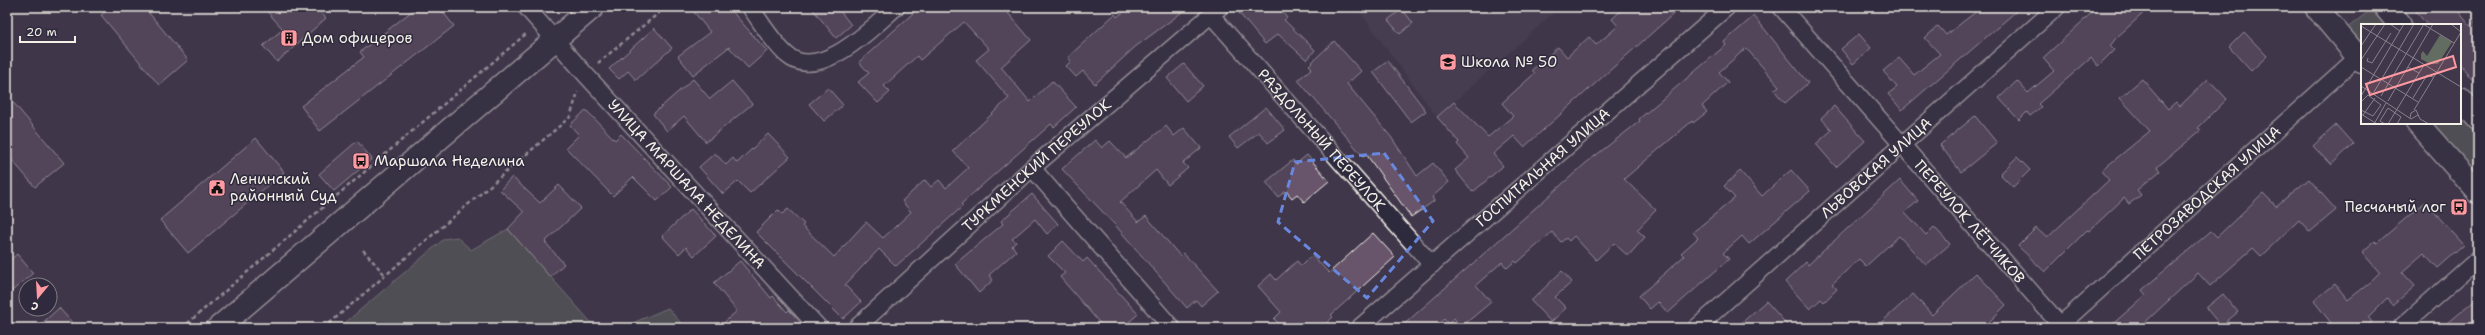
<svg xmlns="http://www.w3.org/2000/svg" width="2485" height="335" font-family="'Shantell Sans',sans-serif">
<rect width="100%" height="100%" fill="#40374b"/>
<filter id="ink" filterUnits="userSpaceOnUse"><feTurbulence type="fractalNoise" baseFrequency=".025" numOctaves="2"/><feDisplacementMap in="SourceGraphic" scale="8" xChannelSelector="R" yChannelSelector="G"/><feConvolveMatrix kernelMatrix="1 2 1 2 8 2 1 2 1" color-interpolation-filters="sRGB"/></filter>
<g filter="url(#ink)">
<polygon fill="#4f4458" points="1356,7 1560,7 1437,117"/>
<g fill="#636c60" stroke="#acaea4">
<polygon points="2373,8 2387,25 2362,25 2362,47 2346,29"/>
<polygon points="2460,113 2478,135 2478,178 2429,123 2460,123"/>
<polygon points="508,229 596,328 339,328 444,239 457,237 471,250"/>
<polygon points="668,308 685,328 621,328"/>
</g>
<g fill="#68546c" stroke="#f4f1e8">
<polygon points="111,7 144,7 188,60 159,85 101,15"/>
<polygon points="263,7 316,7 326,18 277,62 263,46 283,29"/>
<polygon points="417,7 439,7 454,26 320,131 301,106 364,57 360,52"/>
<polygon points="690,7 728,7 767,51 748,68 729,47 693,75 678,56 710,32"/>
<polygon points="811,7 837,7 851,25 836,38"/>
<polygon points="920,7 1003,7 1031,40 1001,67 1030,102 1052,81 1076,107 1054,127 1051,124 961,204 963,206 896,266 879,249 845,285 861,302 843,319 756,232 778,210 782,214 788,209 804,224 802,226 834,257 866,222 883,238 911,212 902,201 925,180 931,187 939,180 946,188 968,168 953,151 1009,98 976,60 989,49 964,22 920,60 917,56 884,86 890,92 878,103 858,82 869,73 859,62"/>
<polygon points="1130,7 1189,7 1135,47 1095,84 1083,71 1076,77 1066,66 1071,61 1068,57 1115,14 1117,17"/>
<polygon points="1247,7 1278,7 1287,18 1284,20 1315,50 1307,60 1278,34 1265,44 1239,13"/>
<polygon points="1625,7 1681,7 1524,147 1514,136 1493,154 1503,166 1473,192 1455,170 1469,158 1457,144 1459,142 1437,117 1454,102 1488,137 1513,116 1502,103 1535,73 1532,70 1558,47 1567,57 1589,37 1596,45 1618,26 1612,19"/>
<polygon points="1982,7 2021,7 1902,110 1888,94 1897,87 1883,71 1899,58 1914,75 1940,54 1925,38 1938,26 1946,35"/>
<polygon points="2098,7 2150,7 2116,38 2110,46 2114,50 2098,66 2091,58 2038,104 2041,107 2030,116 2027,112 2019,120 1999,98 2017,81 2028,93 2054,71 2043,58"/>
<polygon points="2413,7 2455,7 2470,26 2478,19 2478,87 2460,64 2460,25 2427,25"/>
<polygon points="1402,9 1413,23 1400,34 1388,20"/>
<polygon points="1754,16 1808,83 1785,103 1774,90 1779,86 1746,48 1719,72 1728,82 1702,106 1707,112 1693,123 1692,121 1624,179 1656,210 1637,230 1645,237 1628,256 1614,243 1596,260 1574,236 1569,241 1566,238 1561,242 1552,232 1517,263 1515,261 1507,268 1502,262 1476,285 1491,302 1461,327 1454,318 1448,324 1444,319 1434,328 1400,328 1586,163 1640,121 1639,119 1726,45 1724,42"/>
<polygon points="654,28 672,48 636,80 628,71 619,79 609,69"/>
<polygon points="2244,32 2267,56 2251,71 2229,47"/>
<polygon points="1859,34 1871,48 1853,64 1841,49"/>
<polygon points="1334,41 1361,71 1347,84 1391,137 1417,176 1433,163 1449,182 1432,197 1434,201 1411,217 1366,154 1363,156 1298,80 1312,68 1309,65"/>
<polygon points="1388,61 1426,111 1411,122 1373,72"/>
<polygon points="1184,64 1203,86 1186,101 1167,78"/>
<polygon points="693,79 710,99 732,81 752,104 706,142 684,116 667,131 653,114"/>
<polygon points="2142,79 2168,109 2176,102 2180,106 2208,79 2227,99 2198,128 2201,130 2157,167 2160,171 2137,190 2141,195 2129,204 2124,198 2089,231 2087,230 2045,272 2018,246 2036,228 2047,238 2109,180 2101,171 2150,131 2120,98"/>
<polygon points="828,88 843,105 824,121 809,104"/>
<polygon points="7,95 64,163 35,187 7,154"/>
<polygon points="1834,106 1865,141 1836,167 1816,144 1832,130 1821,118"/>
<polygon points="1266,107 1285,130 1268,143 1259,132 1238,148 1229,137"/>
<polygon points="586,110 615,140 621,134 672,187 657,201 633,177 613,196 566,148 579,135 570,125"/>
<polygon points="1975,116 1997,143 1961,172 1940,145"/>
<polygon points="2336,125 2353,144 2331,165 2313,146"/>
<polygon points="1166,126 1174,136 1184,128 1201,148 1183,163 1188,168 1168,185 1156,170 1120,202 1138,222 1146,216 1180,256 1183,253 1218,291 1201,306 1196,300 1187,308 1116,226 1062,169 1095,140 1102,148 1110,141 1126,158"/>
<polygon points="768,134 790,157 750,193 738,181 723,194 699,167 715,153 726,165 733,158 737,163"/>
<polygon points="256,138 284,172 188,253 160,220"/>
<polygon points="357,141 372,159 334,191 319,174"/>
<polygon points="1307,155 1329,181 1304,202 1297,194 1292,198 1286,191 1278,197 1266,182 1293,160 1296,164"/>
<polygon points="2017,157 2030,170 2013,187 2000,174"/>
<polygon points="1791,170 1810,191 1749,244 1742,236 1723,253 1729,259 1668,313 1658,302 1650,309 1639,296 1684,256 1681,253 1698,238 1693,232 1735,198 1724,186 1740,171 1762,196"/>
<polygon points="512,177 540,203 559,185 581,208 545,242 564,264 550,277 508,229 524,212 500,190"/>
<polygon points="2309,179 2336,210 2310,232 2299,220 2261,256 2253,248 2210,286 2198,273 2139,328 2108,328 2146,295 2142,290 2211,231 2217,237 2263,193 2276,206"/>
<polygon points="1900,180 1918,201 1905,212 1926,235 1934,227 1950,244 1926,265 1899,236 1866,266 1859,259 1832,284 1837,289 1824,302 1821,299 1810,309 1785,282 1806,262 1808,265"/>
<polygon points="1032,194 1058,224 1047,234 1035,219 1012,239 1016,242 1012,246 1016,251 989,275 993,280 979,293 955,264 1003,224 1001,221"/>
<polygon points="2425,202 2464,245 2438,268 2424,253 2402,272 2415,286 2393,305 2387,298 2368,317 2372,322 2364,328 2335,328 2314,301 2335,284 2348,300 2372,281 2380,273 2362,252 2375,241 2377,243"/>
<polygon points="691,209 716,236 694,256 686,247 679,254 662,236"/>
<polygon points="1373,233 1395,257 1331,315 1333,317 1321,328 1283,328 1274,319 1281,312 1258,286 1271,274 1276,280 1297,261 1301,266 1312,255 1329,273"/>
<polygon points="1063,241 1083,262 1087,258 1138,314 1122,328 1104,328 1060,277 1065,273 1048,256"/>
<polygon points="17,254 33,273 7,295 7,263"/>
<polygon points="740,261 771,298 773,296 787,312 789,310 806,328 718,328 737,311 714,283"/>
<polygon points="1562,271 1572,282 1555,297 1566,308 1551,322 1531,301"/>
<polygon points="1976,273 2006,305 1983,328 1875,328 1913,294 1932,315"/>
<polygon points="2223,294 2238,312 2221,326 2206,308"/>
<polygon points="2478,297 2478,328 2441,328"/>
<polygon points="1766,301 1790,328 1736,328"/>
<polygon points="59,308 77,328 37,328"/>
</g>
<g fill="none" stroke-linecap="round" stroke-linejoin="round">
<defs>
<g id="street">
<path id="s1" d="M526,7L585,74L819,328"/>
<path d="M750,7C761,22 773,43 787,55C819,83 873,27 896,7"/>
<path id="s2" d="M1781,7L2063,328"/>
<path id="s3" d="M1211,15L1432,265"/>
<polyline points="1032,168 1172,328"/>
<path id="s4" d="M856,328L1032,168L1220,7"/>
<path id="s5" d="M1359,328L1727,7"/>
<path id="s6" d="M1696,328L2057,7"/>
<path id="s7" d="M2057,328L2358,57"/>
<polyline points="2400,328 2478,259"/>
</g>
<polyline id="secondary" points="218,328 593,7"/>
<g id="highway">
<polyline points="2316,7 2362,62"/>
<polyline points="2385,7 2400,25"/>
<polyline points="2460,98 2478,119"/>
<polyline points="2417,123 2478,192"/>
</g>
</defs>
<use href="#street" stroke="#f4f1e8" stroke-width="19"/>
<use href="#secondary" stroke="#f4f1e8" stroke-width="25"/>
<use href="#highway" stroke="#f4f1e8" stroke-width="25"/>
<g stroke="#f4f1e8" stroke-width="2.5" stroke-dasharray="4 3" stroke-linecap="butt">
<polyline points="553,12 558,7"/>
<polyline points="598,63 666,7"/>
<polyline points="363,250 385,275"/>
<polyline points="182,328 527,33"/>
<polyline points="324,328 570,117 578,92"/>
</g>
<use href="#street" stroke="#2f2a3d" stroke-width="16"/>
<use href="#secondary" stroke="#2f2a3d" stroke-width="22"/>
<use href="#highway" stroke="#2f2a3d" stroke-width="22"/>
</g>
</g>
<path d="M0 0H2485V335H0ZM1384,153L1433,221L1367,298L1278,222L1295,162Z" fill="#40374b" fill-opacity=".55" fill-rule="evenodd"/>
<path fill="none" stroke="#6887de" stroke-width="3" stroke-dasharray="8 5" stroke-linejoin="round" d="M1384,153L1433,221L1367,298L1278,222L1295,162Z"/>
<defs>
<symbol id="building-square" viewBox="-11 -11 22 22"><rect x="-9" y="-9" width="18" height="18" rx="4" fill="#ff9aa2" stroke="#2f2a3d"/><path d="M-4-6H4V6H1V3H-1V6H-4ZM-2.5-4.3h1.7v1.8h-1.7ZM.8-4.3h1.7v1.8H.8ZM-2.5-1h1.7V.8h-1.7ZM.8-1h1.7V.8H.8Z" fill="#111"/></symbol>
<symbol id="school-square" viewBox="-11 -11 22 22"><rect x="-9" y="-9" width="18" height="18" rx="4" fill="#ff9aa2" stroke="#2f2a3d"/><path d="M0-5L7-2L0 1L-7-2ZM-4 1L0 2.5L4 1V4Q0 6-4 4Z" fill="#111"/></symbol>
<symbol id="bus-square" viewBox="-11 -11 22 22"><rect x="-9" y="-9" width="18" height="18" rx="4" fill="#ff9aa2" stroke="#2f2a3d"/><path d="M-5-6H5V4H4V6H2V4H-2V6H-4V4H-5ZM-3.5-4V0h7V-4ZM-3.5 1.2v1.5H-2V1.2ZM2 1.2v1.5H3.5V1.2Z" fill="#111"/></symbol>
<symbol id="civic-square" viewBox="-11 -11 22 22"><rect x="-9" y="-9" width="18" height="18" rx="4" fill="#ff9aa2" stroke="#2f2a3d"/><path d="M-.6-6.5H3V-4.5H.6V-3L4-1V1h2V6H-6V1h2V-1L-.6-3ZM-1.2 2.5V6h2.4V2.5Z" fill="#111"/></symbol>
</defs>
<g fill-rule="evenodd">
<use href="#building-square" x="279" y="28" width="20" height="20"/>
<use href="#school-square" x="1438" y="52" width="20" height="20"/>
<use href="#bus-square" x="351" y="151" width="20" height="20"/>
<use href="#civic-square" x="207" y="178" width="20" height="20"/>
<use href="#bus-square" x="2449" y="197" width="20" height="20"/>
</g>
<g text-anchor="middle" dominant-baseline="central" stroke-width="3" stroke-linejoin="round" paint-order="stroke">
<g font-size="15" fill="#f4f1e8" stroke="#2f2a3d" text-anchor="start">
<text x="302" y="38">Дом офицеров</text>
<text x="1461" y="62">Школа № 50</text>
<text x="374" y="161">Маршала Неделина</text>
<text x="230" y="179">Ленинский<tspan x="230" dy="17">районный Суд</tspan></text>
<text x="2446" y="207" text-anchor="end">Песчаный лог</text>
</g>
<g font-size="15" fill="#f4f1e8" stroke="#2f2a3d">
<text stroke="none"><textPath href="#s3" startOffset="167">РАЗДОЛЬНЫЙ ПЕРЕУЛОК</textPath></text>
<text stroke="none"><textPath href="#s4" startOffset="243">ТУРКМЕНСКИЙ ПЕРЕУЛОК</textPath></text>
<text stroke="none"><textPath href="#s5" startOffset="244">ГОСПИТАЛЬНАЯ УЛИЦА</textPath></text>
<text stroke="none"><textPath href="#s6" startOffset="241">ЛЬВОВСКАЯ УЛИЦА</textPath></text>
<text stroke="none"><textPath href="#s1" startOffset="239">УЛИЦА МАРШАЛА НЕДЕЛИНА</textPath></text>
<text stroke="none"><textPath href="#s7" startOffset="202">ПЕТРОЗАВОДСКАЯ УЛИЦА</textPath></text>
<text stroke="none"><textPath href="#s2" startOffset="286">ПЕРЕУЛОК ЛЁТЧИКОВ</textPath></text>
</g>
</g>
<g transform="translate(2361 24)">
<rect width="100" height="100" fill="#40374b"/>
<path d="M79,11L91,18L77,40H69L60,35V30L62,27L66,32Z" fill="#636c60"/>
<path fill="none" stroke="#88818a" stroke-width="1" d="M29,0L39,7M62,0L93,19M90,0L100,8M0,2L100,63M0,22L15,0M7,34L6,37L11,39L30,9M0,36L24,0M0,43L57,78M47,43L58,49M0,62L50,95L57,91M13,68L53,0M0,72L43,0M20,72L63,0M52,74L66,51L72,53M27,77L72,0M0,78L7,71L20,81L12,92L0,86M53,86L100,8M0,90L16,100M2,91L14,74M49,94L50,89L55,86L59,95L68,100M13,100L25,79M24,100L19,97L27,84L40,93L36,100M27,100L63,41"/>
<path fill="#ff9aa2" fill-opacity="0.15" stroke="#ff9aa2" stroke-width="2" d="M92,32L95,43L9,71L5,60Z"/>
<rect width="100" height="100" fill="none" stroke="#f4f1e8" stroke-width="2"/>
</g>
<rect width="2485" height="335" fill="none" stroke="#2f2a3d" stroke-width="24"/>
<rect x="12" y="12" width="2461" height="311" fill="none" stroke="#f4f1e8" stroke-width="1.5" filter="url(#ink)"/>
<g transform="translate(38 297) rotate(198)"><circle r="19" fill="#2f2a3d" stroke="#7e7a81"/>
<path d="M0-3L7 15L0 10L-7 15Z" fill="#ff9aa2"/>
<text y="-6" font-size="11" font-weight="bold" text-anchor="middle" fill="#f4f1e8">С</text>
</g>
<path d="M20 36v6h55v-6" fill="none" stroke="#f4f1e8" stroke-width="2"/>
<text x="26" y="36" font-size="12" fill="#f4f1e8" stroke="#2f2a3d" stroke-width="3" paint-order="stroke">20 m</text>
</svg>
